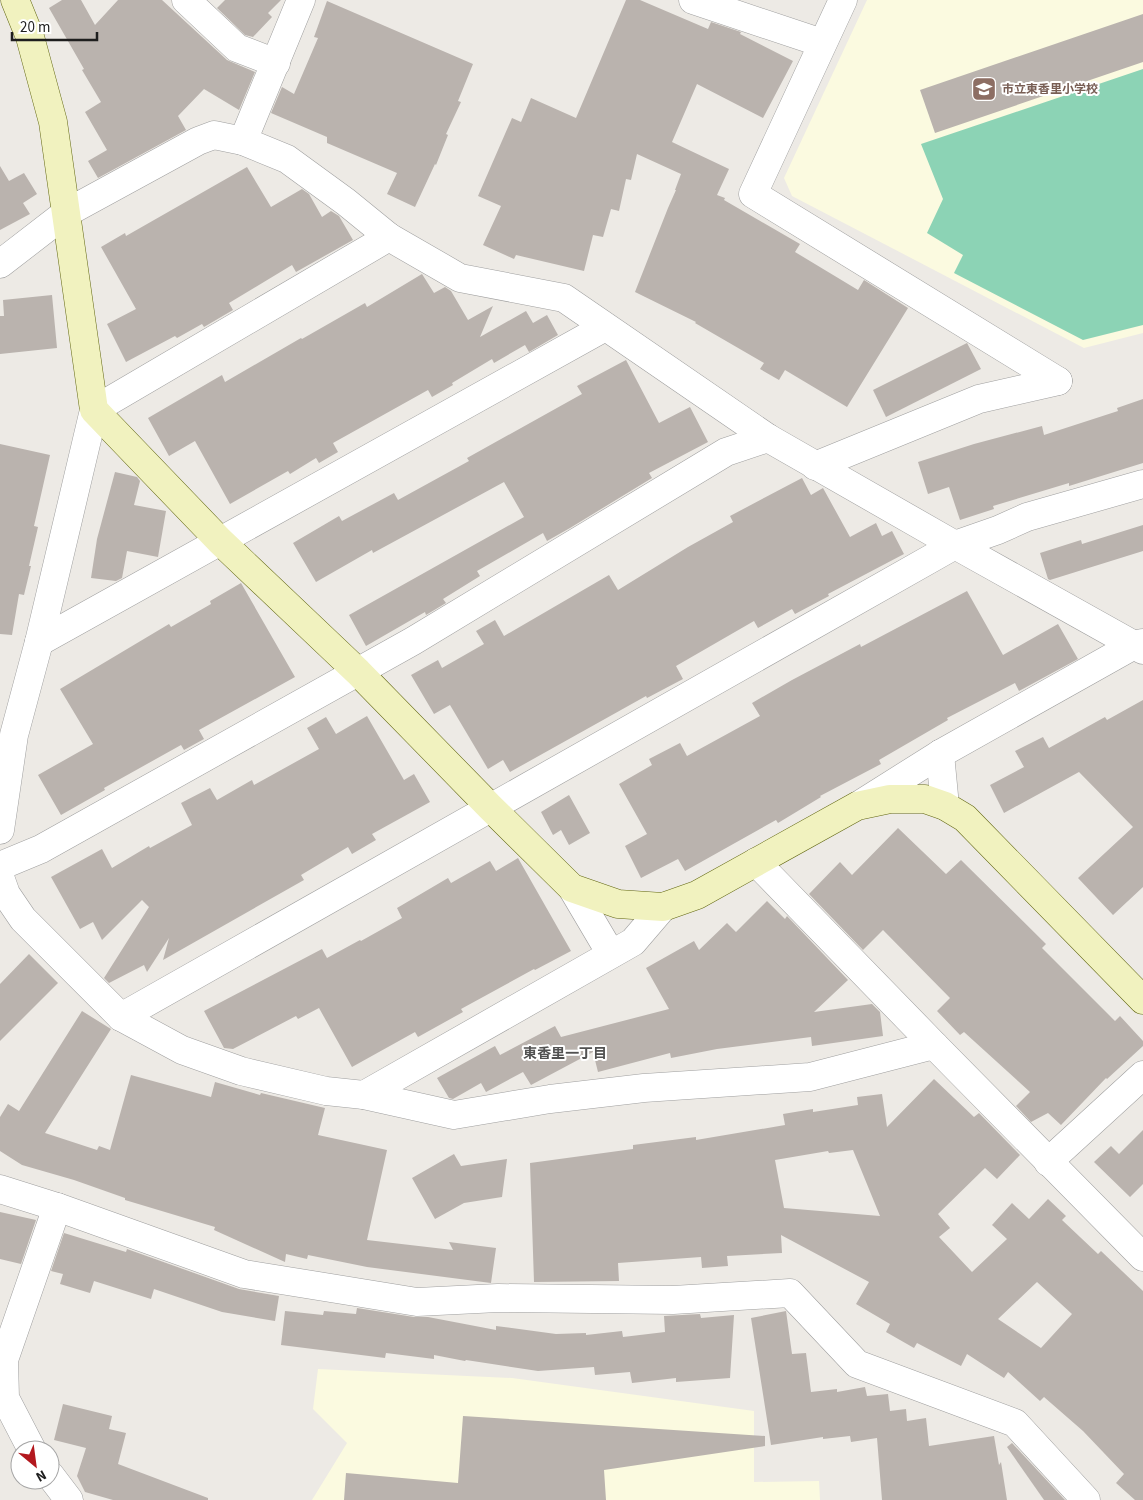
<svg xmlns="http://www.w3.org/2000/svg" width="1143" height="1500" font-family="'Source Sans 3','Noto Sans JP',sans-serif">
<rect width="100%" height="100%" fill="#edeae5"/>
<g fill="#fbfae0">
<polygon points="867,0 1143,0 1143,333 1084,348 792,196 784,178"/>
<polygon points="318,1369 512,1378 754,1411 754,1482 819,1481 820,1500 312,1500 347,1443 313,1409"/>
</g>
<polygon fill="#8cd3b5" points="1143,69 1143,325 1083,340 954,273 963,255 927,233 943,199 921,144"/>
<g fill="#bab3ae" fill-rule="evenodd">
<polygon points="62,0 81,0 95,25 118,0 162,0 227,60 255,72 239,110 204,89 178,116 186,130 98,178 88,161 107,150 85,112 101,102 82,70 84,69 49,8"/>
<polygon points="225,0 281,0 268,13 272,17 253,37 245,35 217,8"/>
<polygon points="626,0 640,0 708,29 711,22 741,32 740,34 793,61 763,118 697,84 672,142 729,169 717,195 725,198 724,200 800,244 795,252 858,290 864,280 908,308 847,407 785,370 779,380 760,369 764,363 695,323 696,322 635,292 668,208 676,190 675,190 681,174 637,154 631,180 626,179 619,211 611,209 603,237 593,235 584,271 516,255 514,259 483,245 501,206 478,196 512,118 521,122 531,98 576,118"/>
<polygon points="327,1 473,64 458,101 461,102 446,134 448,135 436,165 435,164 415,207 387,194 397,173 327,143 327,137 271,113 282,87 294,94 318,38 314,37"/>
<polygon points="1143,14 1143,62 935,133 920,90"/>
<polygon points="0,166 9,181 24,173 37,194 23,203 30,214 0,230"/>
<polygon points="247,167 271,207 302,189 309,194 322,217 331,211 339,216 353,240 296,272 292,265 229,303 233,310 204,327 202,324 177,338 175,336 126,362 107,324 136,309 101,247 125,233 126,236"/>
<polygon points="422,274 434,293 445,287 451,291 468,320 493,306 480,337 526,311 533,323 547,315 558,335 529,352 525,345 494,363 492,359 452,383 453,385 432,397 428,390 333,443 338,452 319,463 316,458 290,474 288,471 230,504 195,441 169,456 148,418 222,375 225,382 301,338 302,339 365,303 367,307"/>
<polygon points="52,295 57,348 0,354 0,316 4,316 3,300"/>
<polygon points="967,343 981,369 886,417 873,390"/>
<polygon points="626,360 659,423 690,407 708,442 649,473 652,478 570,528 547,541 543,533 477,571 480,576 443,599 446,603 426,615 425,612 366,646 349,615 524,517 504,482 373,553 372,550 316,582 293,543 339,516 342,521 394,493 398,500 469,461 467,458 573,399 582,394 577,386"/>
<polygon points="1143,399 1143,463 1069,486 1069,483 993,506 994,509 960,520 949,487 928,494 918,462 974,444 1042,426 1044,435 1118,411 1117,408"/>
<polygon points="0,444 50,455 34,526 38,527 29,566 31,566 24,595 19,594 12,635 0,634"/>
<polygon points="115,472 137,477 140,481 134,505 166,511 158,557 127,551 122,578 116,581 91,578 97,539"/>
<polygon points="802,478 811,495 823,488 850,537 876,523 882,536 892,531 904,554 828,594 829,596 795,614 792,609 758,628 754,621 676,666 683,679 647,698 646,696 510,772 503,760 488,769 450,705 434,714 411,675 438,660 442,668 484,644 476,631 495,620 504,636 609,575 618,590 688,547 733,522 730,516"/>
<polygon points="1143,525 1143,551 1050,580 1048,579 1040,553 1081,540 1082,544"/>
<polygon points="241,583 295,677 199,730 204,739 184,750 181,745 104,788 105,790 61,815 38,775 93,744 60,689 169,624 171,627 211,604 210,601"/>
<polygon points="967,591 1003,655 1058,624 1078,659 1019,691 1015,683 947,718 948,720 879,760 881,764 820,796 821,797 778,823 776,820 685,871 678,859 641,878 625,846 647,834 619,784 652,765 649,759 680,743 687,756 760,716 752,703 792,680 860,644 861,647"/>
<polygon points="1143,700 1143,887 1113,915 1078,878 1133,827 1079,772 1004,813 990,785 1024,767 1015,751 1043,737 1049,748 1105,717 1107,720"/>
<polygon points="367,716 404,780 414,774 430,802 372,834 376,840 352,854 348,847 301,875 304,880 163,960 169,938 147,972 144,965 109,983 104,978 149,907 142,900 102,940 93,922 80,929 51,877 102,849 112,868 149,846 150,848 192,825 181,803 210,788 217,800 252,780 254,785 319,749 307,728 326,717 336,734"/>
<polygon points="569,795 590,833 569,845 561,830 553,835 541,812"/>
<polygon points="898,828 946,874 961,860 1046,944 1042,948 1115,1021 1120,1016 1143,1041 1143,1046 1107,1079 1106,1078 1061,1125 1048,1113 1031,1122 1016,1106 1030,1092 964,1032 960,1035 937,1011 950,998 883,930 863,950 809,894 840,862 852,875"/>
<polygon points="518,858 571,951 535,970 534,969 461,1009 463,1012 418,1037 415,1032 352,1067 319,1008 298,1019 296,1016 233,1049 224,1048 204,1011 322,949 327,958 360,940 361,941 402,918 397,908 448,878 451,883 490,861 496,871"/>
<polygon points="767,901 785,919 787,916 848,980 814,1012 872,1004 880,1012 883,1036 812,1046 811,1037 717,1049 671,1058 670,1053 598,1072 593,1052 531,1085 523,1072 486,1092 481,1083 453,1099 449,1098 437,1078 495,1046 500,1055 555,1026 561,1037 669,1009 646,968 694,941 699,950 727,923 736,932"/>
<polygon points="29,954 58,983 0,1041 0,984"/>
<polygon points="82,1011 111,1029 45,1133 97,1150 99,1146 110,1150 131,1075 211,1097 215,1082 260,1095 261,1093 325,1108 318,1135 387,1150 367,1240 453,1250 449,1242 496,1248 491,1283 367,1267 308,1255 307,1259 286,1254 285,1262 214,1230 215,1227 125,1200 125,1198 74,1180 22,1165 0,1151 0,1117 8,1104 19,1111"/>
<path d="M934,1079L974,1117L979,1113L1020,1155L997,1179L985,1168L938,1214L950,1228L939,1237L972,1272L1007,1239L992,1225L1012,1203L1029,1219L1048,1199L1066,1216L1062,1220L1098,1254L1101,1251L1143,1291V1500H1135L1116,1483L1124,1474L1083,1431L1044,1397L1040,1401L1008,1372L1004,1378L967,1354L961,1366L917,1343L914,1348L886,1332L890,1324L856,1304L869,1282L781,1235L782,1253L727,1256L728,1266L702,1268L701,1257L618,1263L619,1281L534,1282L530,1163L633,1149V1145L696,1137V1140L785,1125L783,1114L813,1109V1112L858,1105L857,1097L882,1094L887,1127ZM853,1150L880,1216L784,1208L775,1160L828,1151L829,1153ZM1037,1282L1072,1314L1041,1348L998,1319Z"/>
<polygon points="1143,1130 1143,1184 1130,1197 1094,1162 1111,1146 1119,1154"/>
<polygon points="454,1154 461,1166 507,1159 502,1197 464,1203 435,1219 412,1178"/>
<polygon points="0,1212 36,1220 21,1264 0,1259"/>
<polygon points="64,1233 126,1252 127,1249 239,1289 279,1296 275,1321 222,1312 154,1289 151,1299 94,1281 90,1293 60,1284 63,1274 51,1271"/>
<polygon points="357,1308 414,1317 428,1317 496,1330 496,1326 556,1334 586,1333 586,1335 622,1331 623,1337 665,1332 664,1316 700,1314 701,1318 734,1315 730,1378 676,1382 676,1378 632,1383 630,1372 595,1375 594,1367 538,1371 466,1360 465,1361 434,1355 434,1359 386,1353 385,1358 281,1345 285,1311 323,1315 324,1311 356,1314"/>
<polygon points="786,1311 792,1354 806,1353 811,1392 837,1389 837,1392 865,1387 867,1396 888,1394 890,1411 906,1409 907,1421 926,1418 929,1446 994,1436 999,1465 1001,1462 1007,1500 882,1500 877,1438 851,1442 850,1436 823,1439 823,1437 771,1445 751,1318"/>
<polygon points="63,1404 112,1416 109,1429 126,1433 118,1464 208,1498 208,1500 113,1500 85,1492 77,1476 86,1448 54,1440"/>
<polygon points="463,1416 765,1436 765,1446 604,1470 606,1500 344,1500 346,1473 458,1483"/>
<polygon points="1012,1443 1065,1500 1044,1500 1007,1447"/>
</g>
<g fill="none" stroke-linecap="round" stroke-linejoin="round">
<defs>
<g id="street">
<polyline points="186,0 237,48 276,63"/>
<polyline points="693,0 822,43"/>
<polyline points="843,0 753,194 1058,381"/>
<polyline points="243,141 301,0"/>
<polyline points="0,264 66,213 198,141 214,135 243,141 287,159 346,202 389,237 460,278 564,298 768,438 955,545 1143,650"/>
<polyline points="815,466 979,399 1058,381"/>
<polyline points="39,642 605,327"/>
<polyline points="940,754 945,806"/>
<polyline points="859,805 940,754 1134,645 1143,643"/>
<polyline points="0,830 14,735 39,642 94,410 389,237"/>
<polyline points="756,862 934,1045 1143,1257"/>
<polyline points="0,866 41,849 413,641 726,452 768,438"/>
<polyline points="0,877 6,894 23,919 121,1017 182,1050 241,1071 326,1091 364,1095 454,1115 550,1099 644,1088 810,1077 934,1045"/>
<polyline points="572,888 611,954"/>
<polyline points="121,1017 955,545 998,530 1027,517 1143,484"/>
<polyline points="364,1095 633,942 663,907"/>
<polyline points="1048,1162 1143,1075"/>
<polyline points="0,1189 57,1207 244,1274 417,1302 498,1298 673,1300 790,1293 857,1364 1015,1423 1086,1500"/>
<polyline points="32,1450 5,1398 4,1360 57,1207"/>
<polyline points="50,1475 69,1500"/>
</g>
<polyline id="secondary" points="15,0 30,37 53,122 94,410 220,541 358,672 490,807 572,888 618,904 663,907 697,895 857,806 890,799 925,799 945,806 965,818 1143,1000"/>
</defs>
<use href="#street" stroke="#9f9f9f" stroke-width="29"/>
<use href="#secondary" stroke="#626712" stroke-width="29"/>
<use href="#street" stroke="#fff" stroke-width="28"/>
<use href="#secondary" stroke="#f1f2bf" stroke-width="28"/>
</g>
<defs>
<symbol id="school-square" viewBox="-11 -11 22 22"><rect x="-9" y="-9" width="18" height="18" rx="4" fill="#8d6e63" stroke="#fff"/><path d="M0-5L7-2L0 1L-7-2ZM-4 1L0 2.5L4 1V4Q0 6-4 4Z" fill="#fff"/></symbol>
</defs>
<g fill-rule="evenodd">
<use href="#school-square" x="970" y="75" width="28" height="28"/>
</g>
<g text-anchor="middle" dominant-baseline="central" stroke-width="4" stroke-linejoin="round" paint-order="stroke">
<g font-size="12" font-weight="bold" fill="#785e54" stroke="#fff" text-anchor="start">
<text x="1002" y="89">市立東香里小学校</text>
</g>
<g font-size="14" font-weight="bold" fill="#515151" stroke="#fff">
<text x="565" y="1054">東香里一丁目</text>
</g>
</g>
<g transform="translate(35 1465) rotate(151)"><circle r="24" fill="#ffffff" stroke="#a5a5a5"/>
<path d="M0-4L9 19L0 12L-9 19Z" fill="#b3181e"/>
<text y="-8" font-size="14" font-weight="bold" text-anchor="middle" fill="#1e1e1e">N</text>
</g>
<path d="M12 32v8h85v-8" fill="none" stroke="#1e1e1e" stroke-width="2.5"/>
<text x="20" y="32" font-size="15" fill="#1e1e1e" stroke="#ffffff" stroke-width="4" paint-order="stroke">20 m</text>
</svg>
